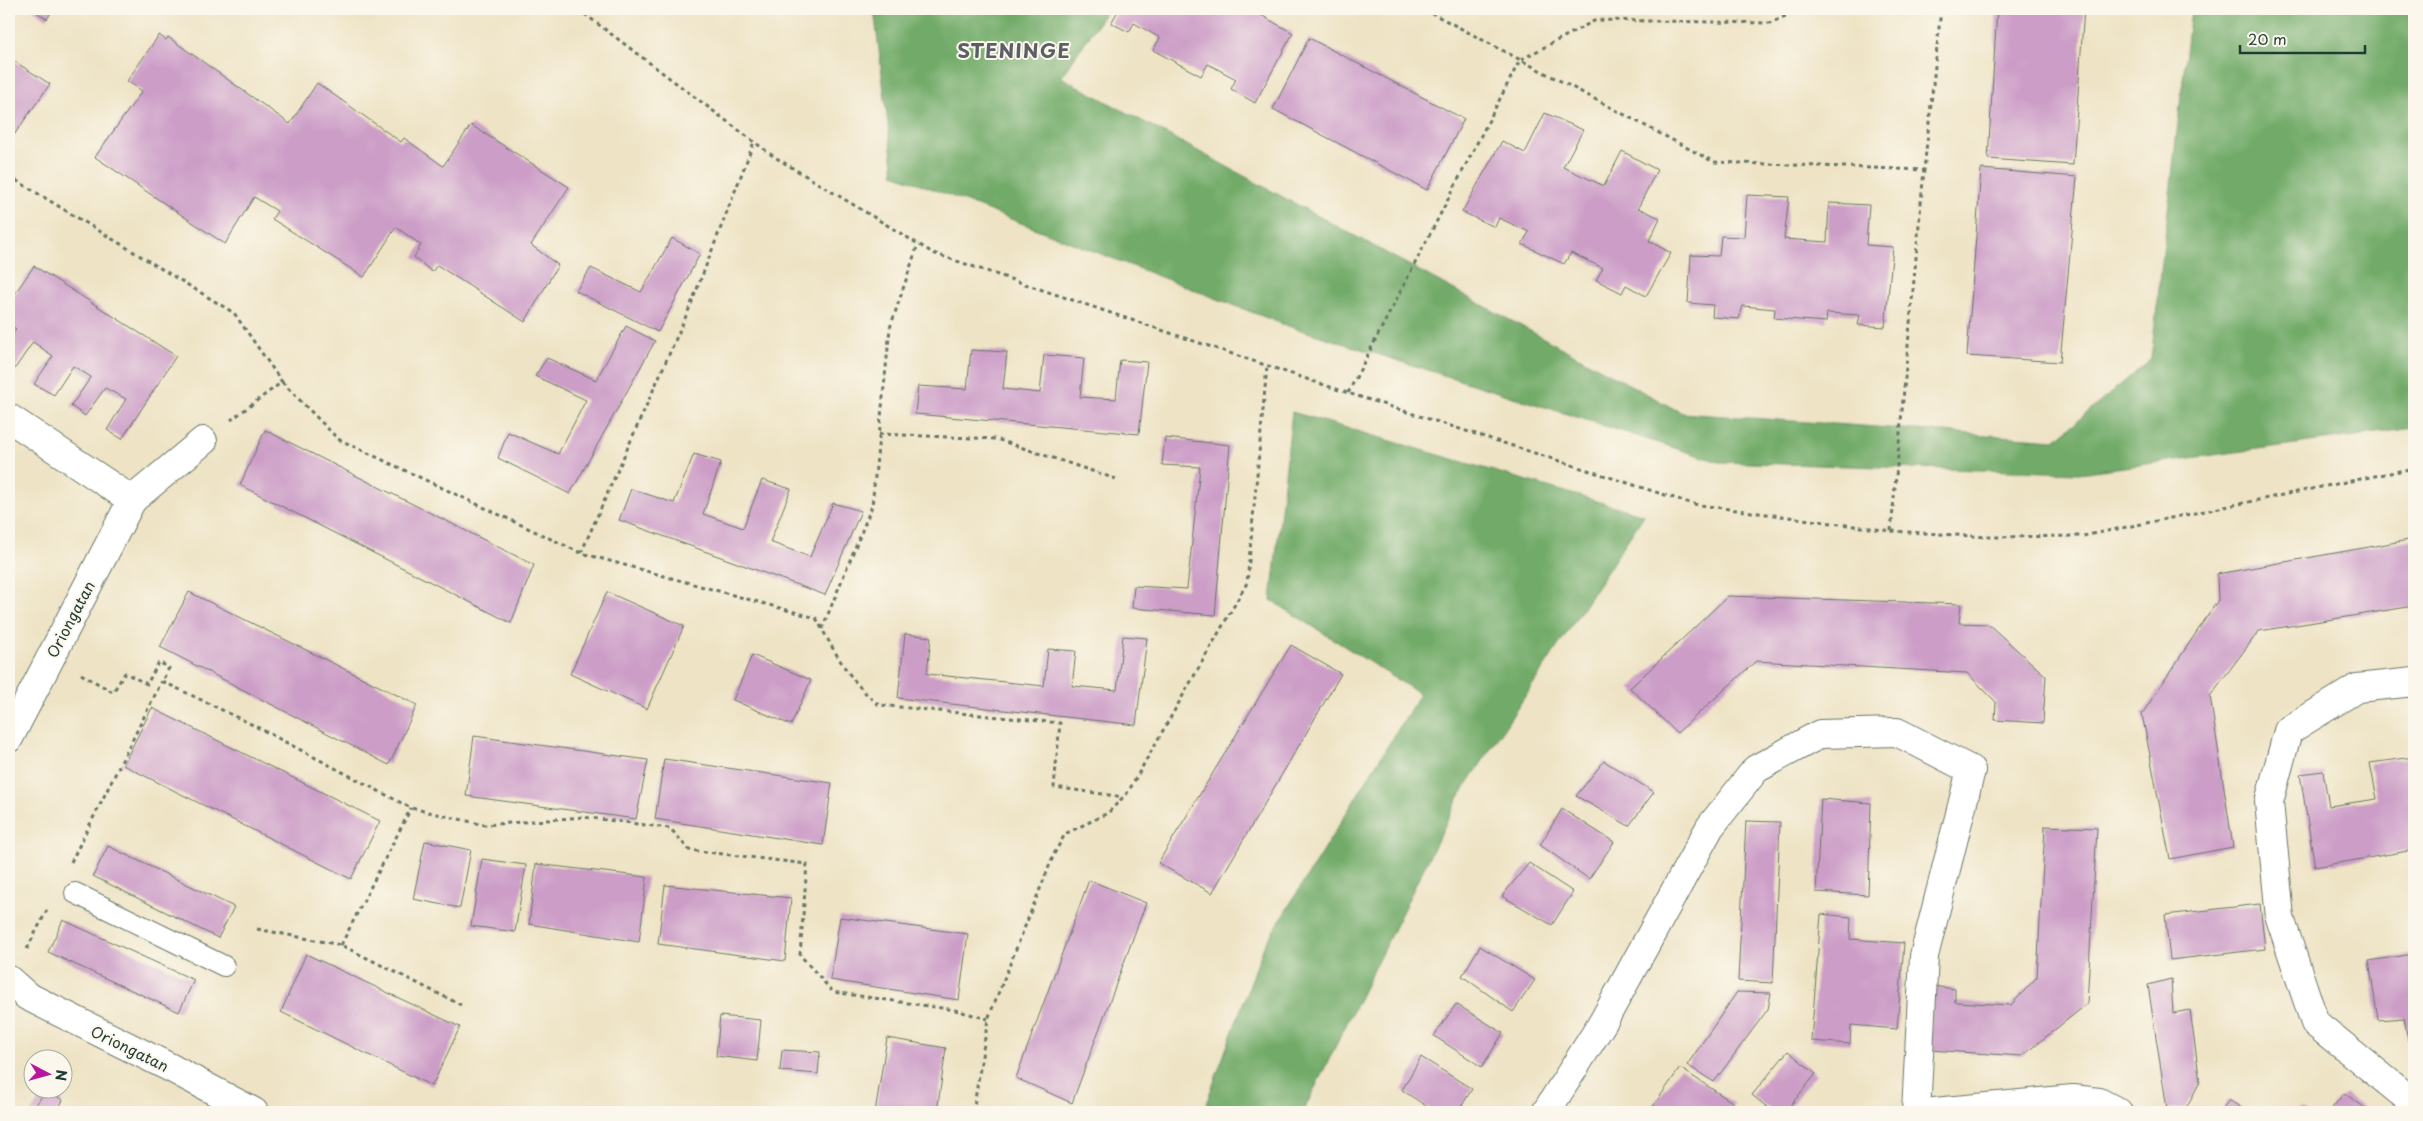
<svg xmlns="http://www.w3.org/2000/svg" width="2423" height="1121" font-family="'Playpen Sans',sans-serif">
<rect width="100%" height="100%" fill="#fbf7ec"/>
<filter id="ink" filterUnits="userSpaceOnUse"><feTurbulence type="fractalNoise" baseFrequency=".02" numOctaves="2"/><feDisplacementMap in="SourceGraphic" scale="10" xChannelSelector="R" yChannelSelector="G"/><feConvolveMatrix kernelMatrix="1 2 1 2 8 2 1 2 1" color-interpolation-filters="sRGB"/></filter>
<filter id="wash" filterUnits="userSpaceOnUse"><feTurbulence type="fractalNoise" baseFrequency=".0096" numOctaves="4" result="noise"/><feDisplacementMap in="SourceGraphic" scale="20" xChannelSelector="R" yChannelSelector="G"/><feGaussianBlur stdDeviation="1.12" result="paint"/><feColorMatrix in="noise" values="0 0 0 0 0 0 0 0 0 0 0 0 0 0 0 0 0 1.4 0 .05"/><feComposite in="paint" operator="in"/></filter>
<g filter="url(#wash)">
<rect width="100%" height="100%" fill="#eee3c5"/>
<g fill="#72ab69" stroke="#48744e">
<polygon points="874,9 1108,9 1061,77 1682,413 2055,440 2151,359 2191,9 2414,9 2414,428 2079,473 1719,462 1285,325 894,174"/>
<polygon points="1292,412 1644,515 1459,797 1303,1112 1203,1112 1264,946 1420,694 1271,600"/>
</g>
<g id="blocks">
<g fill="#cc9dc7">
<polygon points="32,9 53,9 47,19"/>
<polygon points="1119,9 1250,9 1293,33 1255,103 1231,89 1236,79 1208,64 1201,76 1153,50 1160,38 1134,23 1129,32 1111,23"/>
<polygon points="1997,9 2084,9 2073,165 1988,159"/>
<polygon points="159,35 166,40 168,37 290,124 317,83 401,142 404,138 443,166 471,125 569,187 531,245 558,265 525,322 437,265 432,272 414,257 421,245 396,227 364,277 272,219 277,211 254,197 225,244 95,157 142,91 127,81"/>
<polygon points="1309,38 1464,119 1427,190 1273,109"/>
<polygon points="9,58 50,84 9,142"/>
<polygon points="1545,113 1583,130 1563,167 1604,186 1622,151 1657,170 1638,208 1660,218 1649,241 1671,253 1646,296 1626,285 1622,293 1596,280 1603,268 1571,253 1564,264 1522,244 1529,232 1499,218 1495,227 1462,212 1502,141 1525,153"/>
<polygon points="1981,169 2077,177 2060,362 1967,356"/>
<polygon points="1747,195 1789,197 1784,239 1827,242 1829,203 1869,205 1866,245 1893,247 1885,327 1858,325 1860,315 1827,313 1826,322 1774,318 1775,309 1743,306 1739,319 1712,317 1713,305 1688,303 1691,255 1719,256 1721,236 1744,237"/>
<polygon points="672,238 700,254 658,332 576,291 591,268 641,292"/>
<polygon points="34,266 176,356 122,439 107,430 126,399 105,388 85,416 71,406 91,377 73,366 54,395 34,384 53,356 33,342 14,370 9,366 9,339 16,329 9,324 9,302"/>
<polygon points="626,326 655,341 570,494 498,458 508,432 558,454 586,400 535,376 547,358 596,380"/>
<polygon points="971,350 1007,352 1003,389 1040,393 1044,355 1084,358 1080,397 1116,399 1120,360 1147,362 1139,434 915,414 918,386 967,389"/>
<polygon points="265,430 534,565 511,623 240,485"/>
<polygon points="1165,438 1230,445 1215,615 1132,608 1134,586 1187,589 1200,467 1162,465"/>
<polygon points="694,454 721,462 703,514 743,528 762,480 791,489 770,542 810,557 833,503 861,511 825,595 619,520 631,489 674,503"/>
<polygon points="2414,539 2414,606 2259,631 2210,696 2233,847 2170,859 2142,714 2218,600 2217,574"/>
<polygon points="189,592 417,705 389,765 160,647"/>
<polygon points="607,592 684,626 647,709 570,674"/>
<polygon points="1728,596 1961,604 1959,623 1988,624 2046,676 2043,723 1995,720 1996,702 1967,673 1756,661 1677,733 1630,688"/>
<polygon points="905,634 931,637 927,674 1044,686 1048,649 1076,651 1072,686 1117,690 1123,636 1147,638 1136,725 898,698"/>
<polygon points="1291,645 1341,674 1212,893 1158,863"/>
<polygon points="752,655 811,680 791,725 733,700"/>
<polygon points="152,708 380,821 351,879 123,765"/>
<polygon points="474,736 648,760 636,819 466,796"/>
<polygon points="2414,757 2414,850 2315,867 2300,774 2323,771 2329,806 2377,799 2370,763"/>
<polygon points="664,759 832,783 823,845 655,819"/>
<polygon points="1604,761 1654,792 1629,826 1576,796"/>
<polygon points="1821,799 1871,803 1868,895 1816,892"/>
<polygon points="1562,809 1614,842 1589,879 1540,845"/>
<polygon points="1746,821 1780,822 1773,983 1738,981"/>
<polygon points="2045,826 2097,828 2087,1004 2022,1056 1929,1050 1933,986 1955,989 1955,1002 2011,1005 2037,977"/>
<polygon points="425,841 471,850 460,908 413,899"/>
<polygon points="108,846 234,907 218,938 93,876"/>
<polygon points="482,859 526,865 515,932 471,926"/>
<polygon points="1529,863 1573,892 1552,925 1502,896"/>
<polygon points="536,864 647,877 639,942 529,924"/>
<polygon points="1089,880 1146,903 1072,1103 1016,1078"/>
<polygon points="665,885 791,898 785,961 658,944"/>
<polygon points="2260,904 2265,949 2170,960 2165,915"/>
<polygon points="1821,914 1851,917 1850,939 1904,943 1897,1029 1851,1025 1850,1044 1811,1041"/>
<polygon points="840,917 968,934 959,1000 830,980"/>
<polygon points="63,920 194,980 179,1012 48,952"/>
<polygon points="1480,946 1535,980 1513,1012 1462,976"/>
<polygon points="306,954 460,1027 432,1086 281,1012"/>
<polygon points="2414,954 2414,1050 2410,1050 2404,1018 2378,1020 2369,961"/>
<polygon points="2171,979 2173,1013 2190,1010 2200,1082 2186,1108 2167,1109 2148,985"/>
<polygon points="1737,992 1771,993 1768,1009 1714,1082 1687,1065"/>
<polygon points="1456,1004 1503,1033 1482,1067 1434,1036"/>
<polygon points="720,1016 761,1020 757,1061 716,1056"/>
<polygon points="887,1038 946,1048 937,1112 875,1112"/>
<polygon points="782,1050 820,1052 818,1074 780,1071"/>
<polygon points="1788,1051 1816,1074 1785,1112 1773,1112 1752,1095"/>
<polygon points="1421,1057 1472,1089 1458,1112 1435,1112 1402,1090"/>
<polygon points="1680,1068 1735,1104 1729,1112 1649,1112"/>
<polygon points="46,1090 63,1100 57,1112 31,1112"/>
<polygon points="2344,1093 2371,1112 2329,1112"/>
<polygon points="2229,1100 2248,1112 2220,1112"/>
<polygon points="2299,1108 2306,1112 2296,1112"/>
</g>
</g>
</g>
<g filter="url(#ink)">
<use href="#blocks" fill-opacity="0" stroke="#677767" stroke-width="1"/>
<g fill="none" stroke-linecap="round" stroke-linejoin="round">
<defs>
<polyline id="service" points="75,893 224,966"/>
<g id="minor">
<polyline points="9,418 132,500 9,738"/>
<polyline points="132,500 203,441"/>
<polyline points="2414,682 2357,688 2288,731 2269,802 2280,918 2315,1023 2414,1103"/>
<polyline points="9,980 27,996 171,1068 254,1112"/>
<polyline points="1546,1112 1603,1022 1710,827 1756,769 1820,734 1897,732 1971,770 1924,956 1916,1112"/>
<polyline points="1934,1112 2073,1099 2099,1102 2118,1112"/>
</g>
</defs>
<use href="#service" stroke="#677767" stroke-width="22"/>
<use href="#minor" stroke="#677767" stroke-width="30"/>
<g stroke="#677767" stroke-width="3" stroke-dasharray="4 4" stroke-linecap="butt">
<polyline points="578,9 773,156 933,253 1348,393 1693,504 1891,531 1989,537 2083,536 2414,468"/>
<polyline points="1424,9 1714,162 1924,170"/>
<polyline points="9,176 234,313 282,382 231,420"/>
<path d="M282,382L338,439L581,553L816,618C835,652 848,680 879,705L1060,723L1054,787L1123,797"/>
<polyline points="1348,393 1520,60 1596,20 1770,23 1801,9"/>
<polyline points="879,434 996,439 1116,479"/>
<polyline points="1891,531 1924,170 1941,9"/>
<polyline points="581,553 690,307 754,142"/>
<polyline points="822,629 872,506 890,328 918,244"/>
<polyline points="81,674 113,692 125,673 147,684 159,662 169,668 162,681 253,725 411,808 485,825 583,817 670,828 689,850 807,864 800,955 833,992 955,1010 988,1019"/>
<polyline points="71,862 162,681"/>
<polyline points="257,929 341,945 461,1005"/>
<polyline points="341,945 411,808"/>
<polyline points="27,949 48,908"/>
<polyline points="973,1112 988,1019 1054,854 1065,834 1108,813 1128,792 1247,583 1267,366"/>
</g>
<use href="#service" stroke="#fff" stroke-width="20"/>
<use href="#minor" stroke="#fff" stroke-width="28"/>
</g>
</g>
<g text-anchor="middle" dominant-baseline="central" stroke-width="4" stroke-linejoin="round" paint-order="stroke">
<g font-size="15" fill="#1f3d34" stroke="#fbf7ec">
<text transform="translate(70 619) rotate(-62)">Oriongatan</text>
<text transform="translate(130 1048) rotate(26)">Oriongatan</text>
</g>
<g font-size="20" font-weight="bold" letter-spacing="1" fill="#5c5f67" stroke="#fbf7ec">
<text x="1014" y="50">STENINGE</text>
</g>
</g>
<rect width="2423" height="1121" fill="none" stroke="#fbf7ec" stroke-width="30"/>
<g transform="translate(48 1074) rotate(96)"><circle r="24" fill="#fbf7ec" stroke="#a3ada2"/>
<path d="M0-4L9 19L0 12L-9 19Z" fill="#b5179e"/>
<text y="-8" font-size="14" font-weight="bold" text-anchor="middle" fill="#1f3d34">N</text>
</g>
<path d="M2240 45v8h125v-8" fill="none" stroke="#1f3d34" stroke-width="2.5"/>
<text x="2248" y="45" font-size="15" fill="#1f3d34" stroke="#fbf7ec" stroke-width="4" paint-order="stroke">20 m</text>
</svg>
